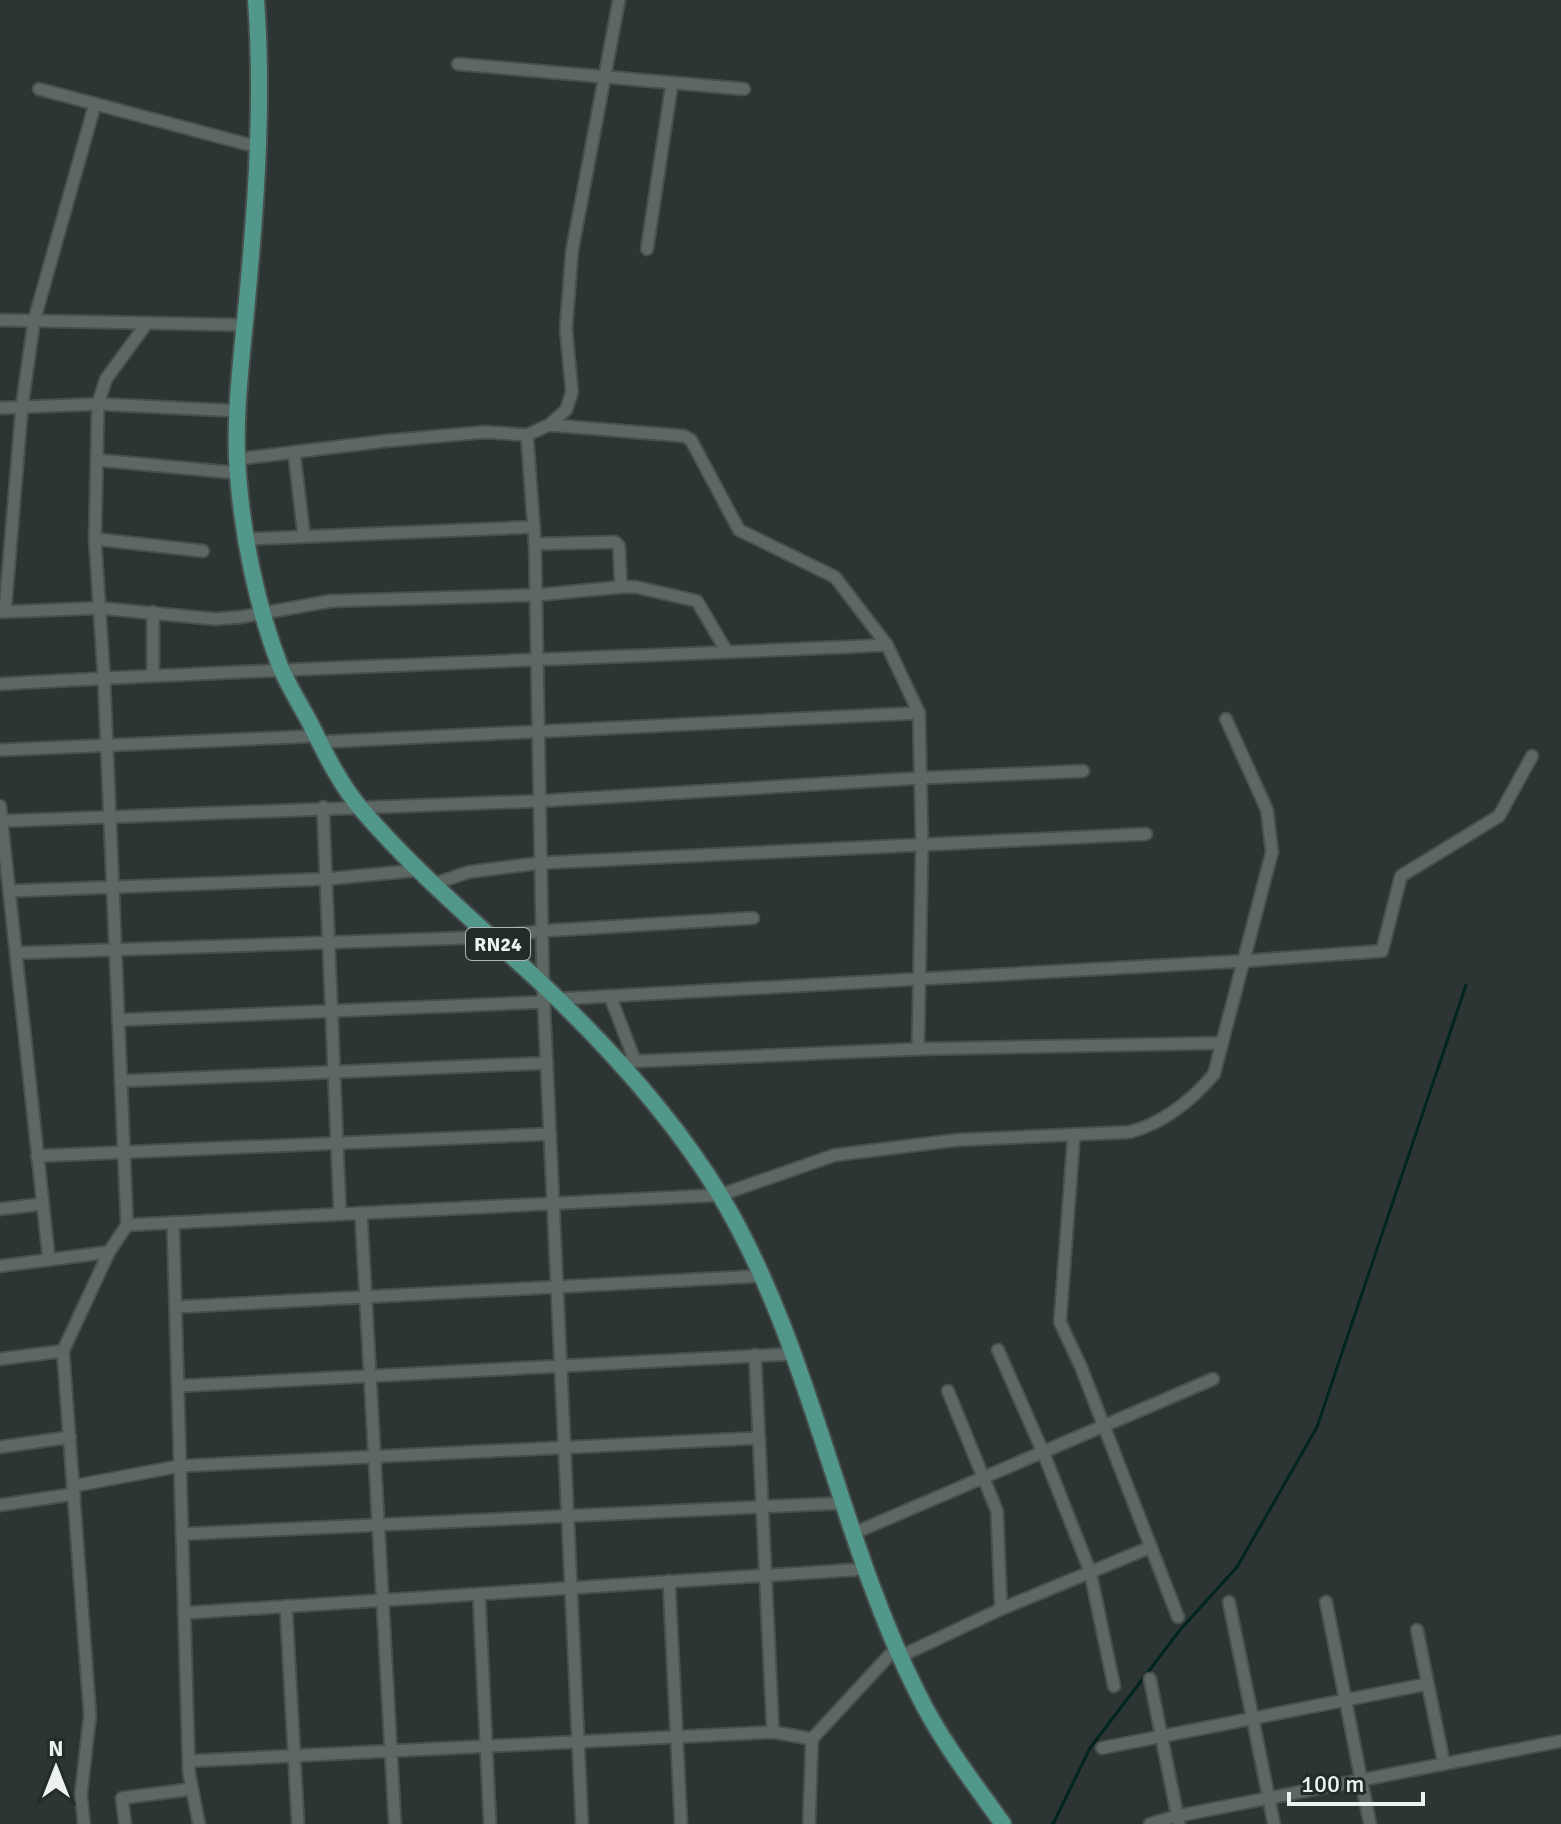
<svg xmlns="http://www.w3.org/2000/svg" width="1561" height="1824" font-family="Signika,sans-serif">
<rect width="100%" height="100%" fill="#2c3533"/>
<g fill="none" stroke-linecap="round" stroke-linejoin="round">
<polyline stroke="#00251e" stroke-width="3" points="1053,1824 1090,1748 1180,1630 1237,1567 1317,1427 1466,985"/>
<defs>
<g id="street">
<polyline points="458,64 744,89"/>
<polyline points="39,89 258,147"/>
<polyline points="647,249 672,83"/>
<polyline points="0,320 245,325"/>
<polyline points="0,408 98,404 239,411"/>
<polyline points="549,425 684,436 691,440 739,530 835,577 887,645 919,713 922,844 918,1049"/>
<polyline points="527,435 535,544 543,985 582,1824"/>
<polyline points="294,452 304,536"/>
<polyline points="237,459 385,441 485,432 527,435 549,425 566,410 572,392 566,329 572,251 619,0"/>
<polyline points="97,460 238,473"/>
<polyline points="95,539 203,551"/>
<polyline points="247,539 534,527"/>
<polyline points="535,544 615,542 619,546 621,587"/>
<polyline points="5,611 22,406 34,321 95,104"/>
<polyline points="0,612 99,608 215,619 241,617 331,601 536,595 621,587 636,587 697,601 727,652"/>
<polyline points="153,675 153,612"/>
<path d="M0,684C296,667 591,659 887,645"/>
<polyline points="320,742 919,713"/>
<polyline points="0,750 316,736"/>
<polyline points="0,806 49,1260"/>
<polyline points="323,807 340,1214"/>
<polyline points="2,821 540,801 921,778 1083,771"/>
<polyline points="433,884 469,872 540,863 1146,834"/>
<polyline points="9,891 326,879 420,870"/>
<polyline points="16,953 491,937 541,931 753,918"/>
<polyline points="610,996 635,1061"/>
<polyline points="557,999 1243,961 1382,951 1401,876 1499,816 1532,756"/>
<polyline points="118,1020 544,1002"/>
<polyline points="619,1062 918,1049 1222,1043"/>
<polyline points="121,1081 547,1063"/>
<polyline points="1074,1134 1060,1322 1081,1367 1178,1617"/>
<polyline points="37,1156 550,1134"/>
<polyline points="0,1209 42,1204"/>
<polyline points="361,1213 395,1824"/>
<polyline points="173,1222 189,1773 199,1824"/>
<path d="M127,1225L720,1195L835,1155L957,1140L1130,1132C1163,1123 1192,1100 1214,1074L1272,852L1267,810L1226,719"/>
<polyline points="0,1266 109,1252"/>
<polyline points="176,1307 761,1276"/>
<polyline points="998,1350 1043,1452 1090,1571 1114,1686"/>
<polyline points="755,1355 773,1732"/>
<polyline points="0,1359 63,1351"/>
<polyline points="178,1386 792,1354"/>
<polyline points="948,1391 997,1511 1001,1609"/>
<polyline points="0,1447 70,1437"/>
<polyline points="73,1486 180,1466 759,1438"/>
<polyline points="0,1505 74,1494"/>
<polyline points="854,1533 1213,1379"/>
<polyline points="182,1534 844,1503"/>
<polyline points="669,1581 681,1824"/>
<polyline points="479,1594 490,1824"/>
<polyline points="1229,1602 1274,1824"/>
<polyline points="1326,1602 1370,1824"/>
<polyline points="286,1606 298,1824"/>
<polyline points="184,1613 866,1569"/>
<polyline points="1417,1630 1444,1764"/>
<polyline points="901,1656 1001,1609 1151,1547"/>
<polyline points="1150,1679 1179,1824"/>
<polyline points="1102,1748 1427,1684"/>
<polyline points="189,1761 773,1732 812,1739"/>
<polyline points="84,1824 81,1794 90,1715 63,1351 109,1252 127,1225 104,678 95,539 98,404 106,379 147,323"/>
<polyline points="125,1824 122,1798 192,1789"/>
<polyline points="809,1824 812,1739 897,1647"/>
<polyline points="1150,1824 1177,1816 1561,1741"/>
</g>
<path id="primary" d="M256,0C263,96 257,194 248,289C243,350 233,414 238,475C243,538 257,607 280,666C288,685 299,703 309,721C324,751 340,785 362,810C416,873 480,926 540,982C607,1045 672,1116 720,1195C813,1350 837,1534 918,1694C941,1741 973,1782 1003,1824"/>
</defs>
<use href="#street" stroke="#48504e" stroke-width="15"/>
<use href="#primary" stroke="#48504e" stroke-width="20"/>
<use href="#street" stroke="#5d6865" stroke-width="11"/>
<use href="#primary" stroke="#51988a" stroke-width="16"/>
</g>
<g text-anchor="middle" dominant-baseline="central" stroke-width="7" stroke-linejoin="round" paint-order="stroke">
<rect fill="#222b29" stroke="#afb6b4" stroke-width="2" x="466" y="928" width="64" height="32" rx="6"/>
<g font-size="20" font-weight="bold" fill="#ebf1f0">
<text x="498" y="944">RN24</text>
</g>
</g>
<g transform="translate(56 1768)" stroke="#222b29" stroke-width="6" paint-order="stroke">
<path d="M0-6L14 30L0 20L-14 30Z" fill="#ebf1f0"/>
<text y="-12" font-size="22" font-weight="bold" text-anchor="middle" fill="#ebf1f0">N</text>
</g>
<path d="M1289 1792v12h134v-12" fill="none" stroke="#ebf1f0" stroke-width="4"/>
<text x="1301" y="1792" font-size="24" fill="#ebf1f0" stroke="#222b29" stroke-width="6" paint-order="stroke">100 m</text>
</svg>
